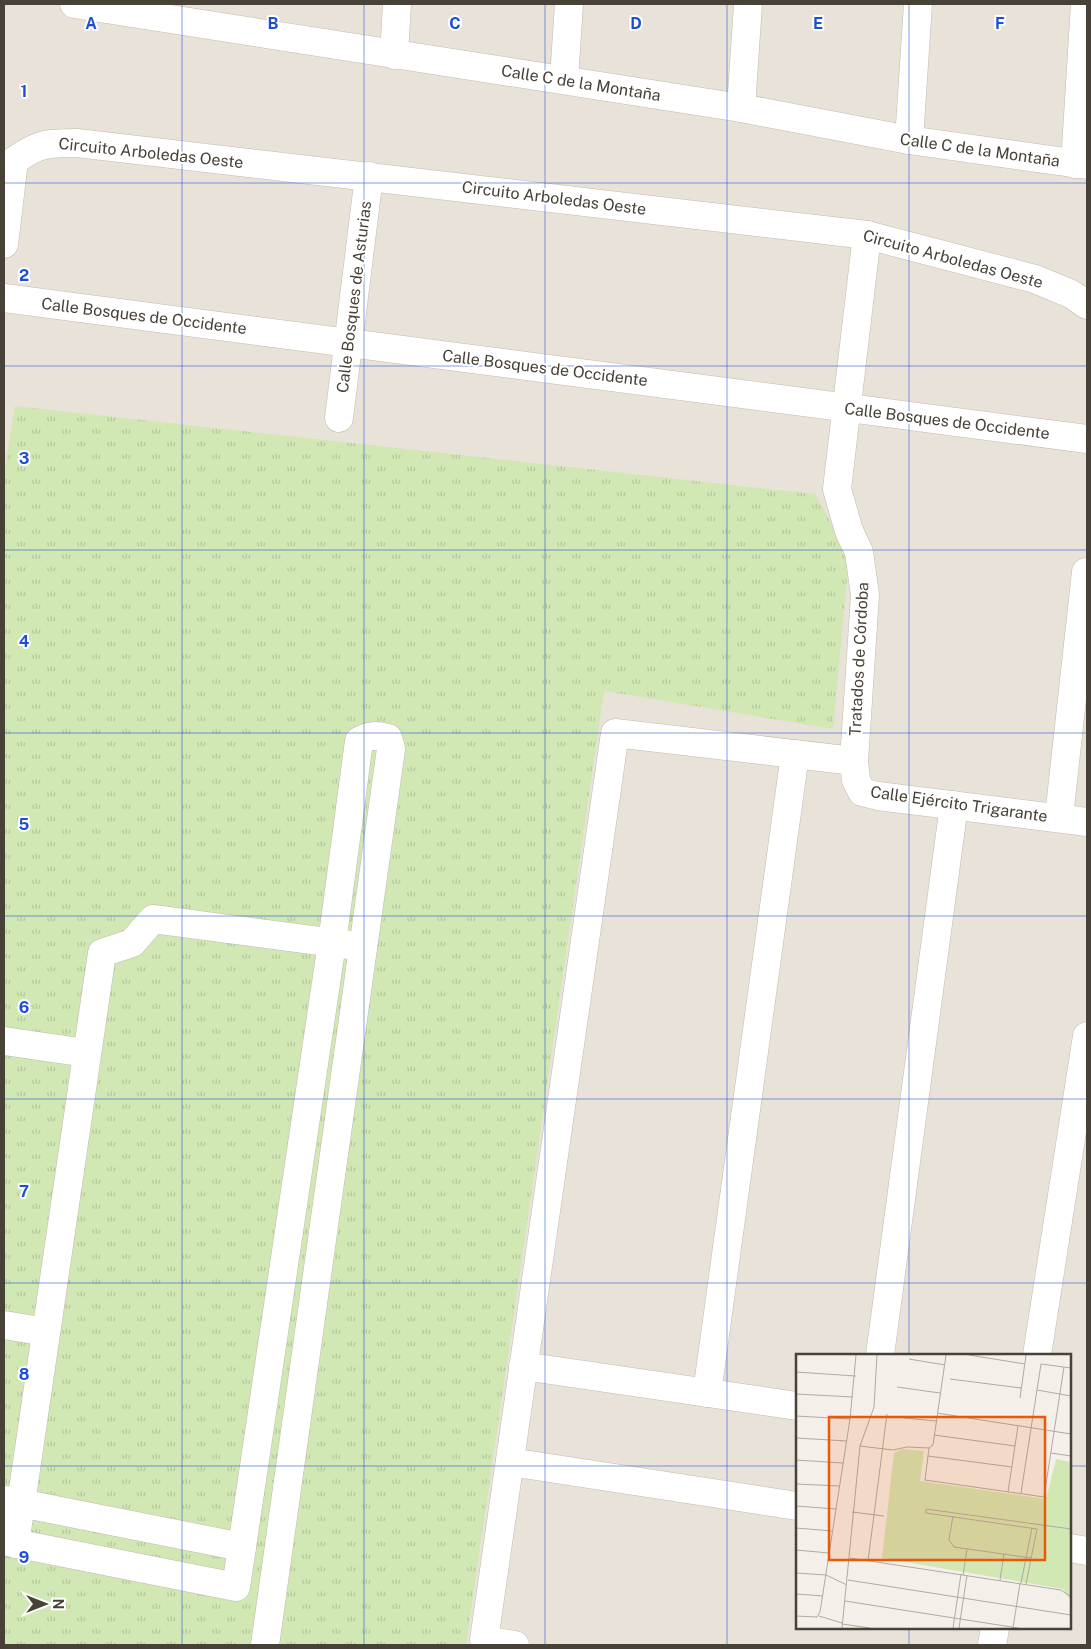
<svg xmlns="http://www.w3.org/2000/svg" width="1091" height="1649" font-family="'Public Sans',sans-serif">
<defs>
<pattern id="grass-tufts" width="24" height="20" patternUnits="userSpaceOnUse" patternTransform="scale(1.25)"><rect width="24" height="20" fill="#d1e7b4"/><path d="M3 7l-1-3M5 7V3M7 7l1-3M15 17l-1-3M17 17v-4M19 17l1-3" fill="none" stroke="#b5c79c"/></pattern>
</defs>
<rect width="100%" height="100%" fill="#f4f0e9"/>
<path fill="#e8e2d8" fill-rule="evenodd" d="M4,4H1087V1645H4ZM797,1355H1070V1628H797Z"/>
<polygon fill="url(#grass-tufts)" points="15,406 815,494 849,557 833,729 604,691 466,1645 4,1645 4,473"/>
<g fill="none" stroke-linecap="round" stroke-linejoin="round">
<defs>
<g id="minor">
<polyline points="74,4 741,108 909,140 1087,165"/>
<polyline points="394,55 397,4"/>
<polyline points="564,79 569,4"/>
<polyline points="741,108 748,4"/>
<polyline points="909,140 918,4"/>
<path d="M14,161C38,143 48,143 77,143L867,235L1035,279L1071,294L1087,305"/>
<polyline points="1075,164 1085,4"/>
<polyline points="867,235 837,489 849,531 859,552 865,595 854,761 856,780 862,792 878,796 1087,822"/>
<polyline points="4,244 14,161"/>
<polyline points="4,298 1087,439"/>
<polyline points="339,418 369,176"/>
<polyline points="1059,817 1086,572"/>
<polyline points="4,1041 86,1053"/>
<polyline points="4,1325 46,1332"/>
<polyline points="880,1355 954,805"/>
<polyline points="1037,1355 1087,1036"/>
<polyline points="523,1366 797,1406"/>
<polyline points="707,1393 795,754"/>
<polyline points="510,1462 797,1506"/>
<polyline points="5,1500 242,1547"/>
<path d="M4,1541L236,1587L332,943L359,741C370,735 376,735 388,738L391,749L265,1645"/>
<polyline points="15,1544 102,953 132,943 153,919 350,945"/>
<polyline points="1070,1548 1087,1551"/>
<polyline points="515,1645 484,1640 615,733 854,761"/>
<polyline points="992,1645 995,1628"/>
</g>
</defs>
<use href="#minor" stroke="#c2bbaf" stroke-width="29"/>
<use href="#minor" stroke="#fff" stroke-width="28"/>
</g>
<path fill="none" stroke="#1d4ed8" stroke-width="1" stroke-opacity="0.55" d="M182,4V1645M364,4V1645M545,4V1645M727,4V1645M909,4V1355M4,183H1087M4,366H1087M4,550H1087M4,733H1087M4,916H1087M4,1099H1087M4,1283H1087M4,1466H797M1070,1466H1087M909,1628V1645"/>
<g text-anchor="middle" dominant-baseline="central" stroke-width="4" stroke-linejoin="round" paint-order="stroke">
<g font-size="16" fill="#484138" stroke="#fff">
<text transform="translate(581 83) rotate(9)">Calle C de la Montaña</text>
<text transform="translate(980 150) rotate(8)">Calle C de la Montaña</text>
<text transform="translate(151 153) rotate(6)">Circuito Arboledas Oeste</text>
<text transform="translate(554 198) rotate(7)">Circuito Arboledas Oeste</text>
<text transform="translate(953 259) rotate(15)">Circuito Arboledas Oeste</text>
<text transform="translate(354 297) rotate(-83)">Calle Bosques de Asturias</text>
<text transform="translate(144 316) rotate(7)">Calle Bosques de Occidente</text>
<text transform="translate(545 368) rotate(7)">Calle Bosques de Occidente</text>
<text transform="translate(947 421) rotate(7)">Calle Bosques de Occidente</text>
<text transform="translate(859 659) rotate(-87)">Tratados de Córdoba</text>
<text transform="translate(959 804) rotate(8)">Calle Ejército Trigarante</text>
</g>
</g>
<g transform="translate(796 1354)">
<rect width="275" height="275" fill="#f4f0e9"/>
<path d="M106,95L128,97L124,127L250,145L260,105L275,108V247L267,235L86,204L98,99Z" fill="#d1e7b4"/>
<path fill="none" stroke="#afaaa2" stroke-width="1" d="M173,1L229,10M113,5L149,11M0,18L60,22M154,25L225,34M101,33L144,39M241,36L275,42M0,40L57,43M224,44L230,1M141,59L275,80M0,62L54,65M108,64L140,67M138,81L219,92M0,84L51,87M64,92L97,96L111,93L133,94M133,94L129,126L248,143L268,13M133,94L137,91L150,1M255,99L275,102M132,102L216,113M0,106L47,109M0,130L43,132M212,138L222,72M225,139L245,10L275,14M0,152L40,155M56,158L88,162M157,162L153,186L158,193L235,204M0,174L36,177M0,196L33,199M54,204L265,236L275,243M72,207L91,60M0,219L30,221L51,231M167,221L171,195M52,226L275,261M204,226L208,200M225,229L236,174M230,230L241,175L130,159V155L275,175M0,240L27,242M49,247L222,274M0,262L21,263L24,258L54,65L60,1M23,262L46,269M46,270L74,274M46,274L64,92L78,53L81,1M157,274L165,220M163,274L171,221M217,274L224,229"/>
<path fill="#e8590c" fill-opacity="0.15" stroke="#e8590c" stroke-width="2.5" d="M33,63H249V206H33Z"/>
<rect width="275" height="275" fill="none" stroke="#484138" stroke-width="2.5"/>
</g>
<g font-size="16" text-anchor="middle" font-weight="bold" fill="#1d4ed8" stroke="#fff" stroke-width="4" stroke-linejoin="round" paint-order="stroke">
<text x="91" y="29">A</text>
<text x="273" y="29">B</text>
<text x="455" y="29">C</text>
<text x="636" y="29">D</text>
<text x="818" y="29">E</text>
<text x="1000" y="29">F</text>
<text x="24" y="97">1</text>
<text x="24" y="281">2</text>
<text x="24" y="464">3</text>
<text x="24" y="647">4</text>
<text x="24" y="830">5</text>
<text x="24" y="1013">6</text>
<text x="24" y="1197">7</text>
<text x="24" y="1380">8</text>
<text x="24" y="1563">9</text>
</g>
<rect width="1091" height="1649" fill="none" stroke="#484138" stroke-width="10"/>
<g transform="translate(45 1604) rotate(90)" stroke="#ffffff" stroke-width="4" paint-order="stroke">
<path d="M0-4L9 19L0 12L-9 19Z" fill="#484138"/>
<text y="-8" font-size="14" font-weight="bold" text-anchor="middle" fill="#484138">N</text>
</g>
</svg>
